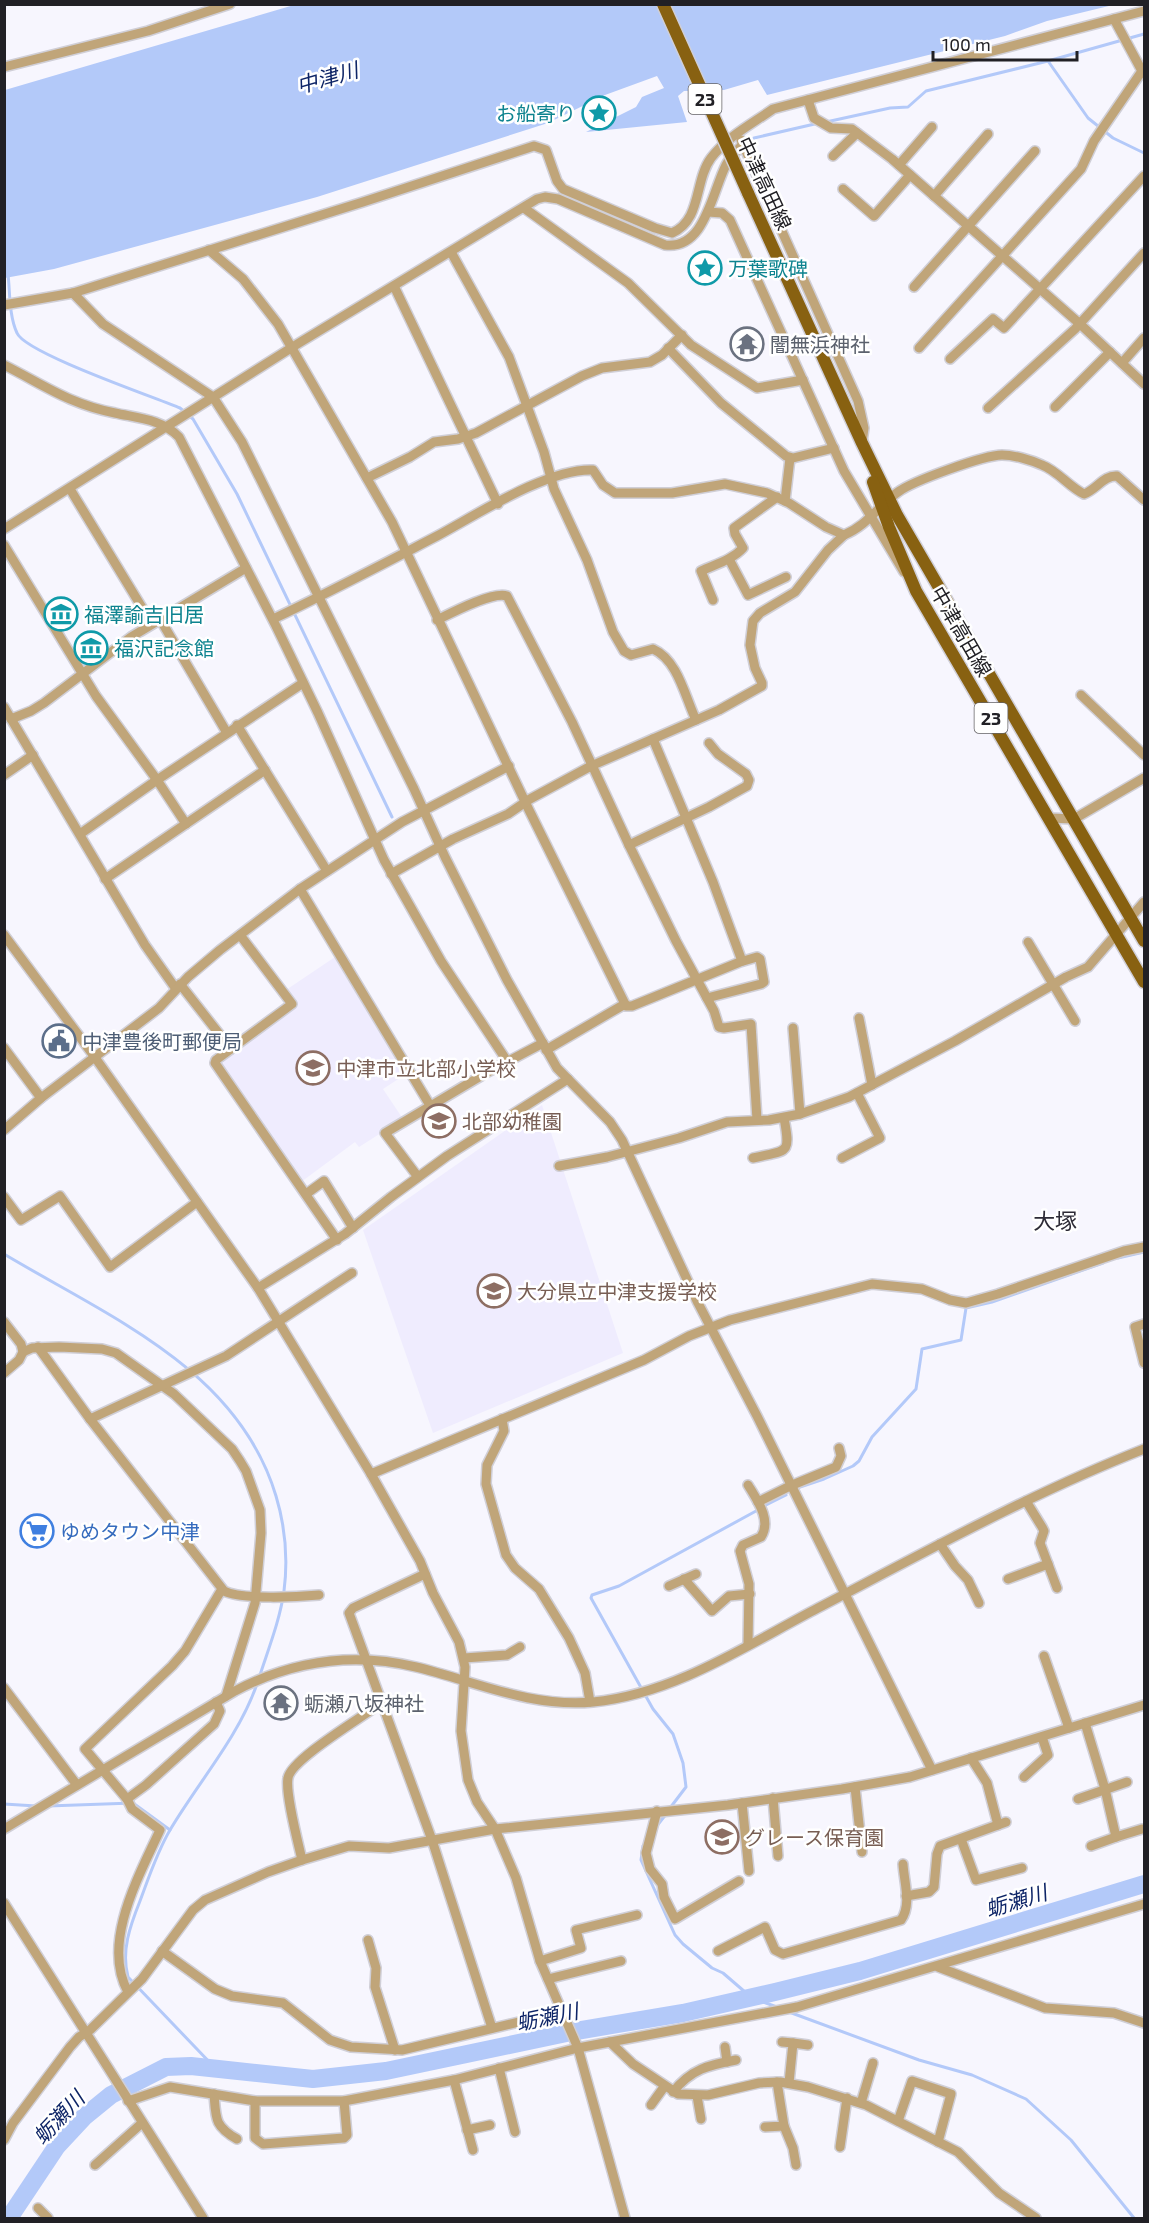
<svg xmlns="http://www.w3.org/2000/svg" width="1149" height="2223" font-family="'Exo 2','Noto Sans JP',sans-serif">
<rect width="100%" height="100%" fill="#f7f6fe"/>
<g fill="#efecfe">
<polygon points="335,957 406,1074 383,1089 403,1119 359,1147 355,1142 301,1182 220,1062 298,1006 286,990"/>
<polygon points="542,1105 623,1353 433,1433 363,1230"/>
</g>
<polygon fill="#b3c9f9" points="294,5 1113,5 1047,21 1005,36 767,95 758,80 724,90 684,91 678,96 687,122 586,132 636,107 642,97 664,88 657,76 605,95 548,123 317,197 54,269 5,278 5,90"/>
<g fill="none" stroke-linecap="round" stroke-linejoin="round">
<g stroke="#b3c9f9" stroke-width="3">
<polyline points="1048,61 1088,118 1113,138 1144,153"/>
<polyline points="826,122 890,108 908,107 926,91 1048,61 1144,34"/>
<polyline points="754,138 819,123"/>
<path d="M8,274C10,292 9,316 17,333C25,353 154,397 180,408L193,419L237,494L392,817"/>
<path d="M4,1254C109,1317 238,1369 276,1496C285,1526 288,1560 284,1591C280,1620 268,1650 259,1678"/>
<polyline points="1118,1258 1144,1252"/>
<polyline points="797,1488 824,1479 853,1466 859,1461 872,1437 916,1389 922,1349 961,1340 966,1308 992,1302 1103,1263"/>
<polyline points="764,1506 786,1495"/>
<polyline points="4,1804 36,1806"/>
<polyline points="48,1806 133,1803 170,1830"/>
<polyline points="670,1808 686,1787 683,1763 673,1734 653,1709 591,1598 592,1595 619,1586 756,1511"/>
<polyline points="656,1827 667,1813"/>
<polyline points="646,1842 643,1846 641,1860 675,1935 683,1944 712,1968 723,1973 752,1998 777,2007"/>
<polyline points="789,2012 919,2060 972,2075 1026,2099 1071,2140 1134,2218"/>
<path d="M217,2070L128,1977C121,1951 130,1926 140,1901C149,1877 157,1852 170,1830C199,1781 238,1738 257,1684"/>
</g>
<polyline stroke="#b3c9f9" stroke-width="18" points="9,2218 57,2146 84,2117 111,2095 166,2067 191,2066 313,2079 386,2071 576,2031 683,2013 775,1992 860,1971 1144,1884"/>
<defs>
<g id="minor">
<polyline points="1114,19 1142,71 1144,73"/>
<polyline points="4,67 148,31 230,4"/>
<polyline points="808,100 814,118 831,128 852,129 892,159 1080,324 1144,384"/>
<polyline points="741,140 858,401 864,428 862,442"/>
<polyline points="833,156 857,133"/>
<polyline points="899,165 932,127"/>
<polyline points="843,189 874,216 910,175"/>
<polyline points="934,196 988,134"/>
<polyline points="524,208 628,283 691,345 757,388 803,380"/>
<polyline points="708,212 722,213 730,220 844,471 904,572"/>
<polyline points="209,250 243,279 278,324 392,522 529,810 626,1006 632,1006 740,962 757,957 760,959 764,982 761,984 707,998"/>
<path d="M451,252L509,357L544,452L554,489L587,560L613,632L624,651L631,655L653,649C678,660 685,697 696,720"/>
<polyline points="394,286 498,504"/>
<polyline points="914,287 1035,151"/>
<polyline points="73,293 103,324 213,397 242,442 414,789 445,857 507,980 557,1068 610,1122 622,1140 698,1303 757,1416 932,1770"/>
<path d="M4,305L73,293L363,202L534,146L546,150L557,181L563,189L655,228L672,233C702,220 694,181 711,158C728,136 752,124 773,109L1144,11"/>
<polyline points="668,348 721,403 786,456 793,458 834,448"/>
<polyline points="919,348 1081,169 1094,141 1142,71"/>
<polyline points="950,359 993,319 1004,328 1144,176"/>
<polyline points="1122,363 1144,338"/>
<path d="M4,365C44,385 69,404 115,413C137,418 162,419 179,437L276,626L318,713L384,860L441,961L507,1061"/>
<polyline points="1055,407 1110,352"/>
<polyline points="988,408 1075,329 1144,253"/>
<polyline points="367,478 410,457 434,442 458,439 476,433 582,376 602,368 650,362 662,355 682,335"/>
<polyline points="70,489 152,624"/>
<polyline points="785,501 790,458"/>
<path d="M4,529L299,343L537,199L545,197L558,199L665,245C705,250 712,192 726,165C730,157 737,151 743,144"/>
<polyline points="4,545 96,696 157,780 186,824"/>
<polyline points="729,559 748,595 786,577"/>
<path d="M713,600L701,571C716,564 732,560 743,548L735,534L734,528L777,497"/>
<polyline points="160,619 227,733"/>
<path d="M273,619C328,593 383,564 437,536C478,514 548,468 593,470L603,485L615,493H672L725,484L767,493L789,503L826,527L844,535C867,526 879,505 898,492C913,481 984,455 1002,455C1014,455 1031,460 1042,465C1058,471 1069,487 1084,494C1096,490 1104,475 1117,476L1144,500"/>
<path d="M437,620C451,613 493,591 507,596L572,722L629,845L676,941L714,1011L719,1027L724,1028L751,1024L757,1120"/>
<polyline points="1081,695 1144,755"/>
<polyline points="4,707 145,945 176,989"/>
<polyline points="11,719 31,711 44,703 131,637 246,568"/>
<polyline points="237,725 327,871"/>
<polyline points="653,739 713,882 742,961"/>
<polyline points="4,775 33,755"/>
<polyline points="1049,818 1074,819 1144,778"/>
<polyline points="80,834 157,780 303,683"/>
<polyline points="629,845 709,807 747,786 749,780 746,774 718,754 709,743"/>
<polyline points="391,874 453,839 508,814 530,799 591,766 719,710 762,686 762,683 755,668 750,645 753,621 760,613 795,592 828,550 844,535"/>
<polyline points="105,879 265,770"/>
<polyline points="300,889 431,1107"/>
<polyline points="4,935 94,1056 258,1288 371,1474 420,1561 433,1593 459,1642 465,1667 461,1731 468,1780 477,1802 495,1829 516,1878 540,1961 578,2048 625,2218"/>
<polyline points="240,935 292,1004 216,1060 215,1063 337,1240"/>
<polyline points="1028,942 1075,1021"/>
<polyline points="180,984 231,1049"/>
<polyline points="859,1018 872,1085"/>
<polyline points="793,1028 800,1114"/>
<polyline points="4,1048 41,1098"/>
<polyline points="546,1050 625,1004"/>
<polyline points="4,1130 41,1098 159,1008 188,977 220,950 300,889 402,822 509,766"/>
<path d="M753,1158C788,1150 791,1155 784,1118"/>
<polyline points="842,1158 880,1138 857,1093"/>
<polyline points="559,1166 607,1157 679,1138 727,1122 769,1120 800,1114 849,1097 955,1041 1066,977 1088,967 1144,902"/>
<polyline points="418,1177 385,1133 486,1073 543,1043"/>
<polyline points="306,1194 324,1181 353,1228"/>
<polyline points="4,1197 21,1220 60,1196 110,1267 197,1202"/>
<polyline points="258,1288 345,1234 391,1197 447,1156 568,1079"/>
<polyline points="4,1322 21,1344 23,1352 19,1360 4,1373"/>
<polyline points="1144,1324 1135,1327 1144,1363"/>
<path d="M38,1347L90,1419L224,1591C242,1600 298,1597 319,1595"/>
<polyline points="23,1352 32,1348 59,1347 102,1349 116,1353 174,1394 232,1449 240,1461 246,1471 260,1510 261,1533 255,1603 226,1696"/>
<polyline points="90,1419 226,1356 352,1273"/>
<polyline points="502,1419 504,1431 487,1465 486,1484 506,1555 515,1568 539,1589 569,1638 585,1673 590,1702"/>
<polyline points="371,1474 644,1360 689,1336 730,1320 872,1284 922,1289 950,1300 966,1303 998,1294 1124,1251 1144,1247"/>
<polyline points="1026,1501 1042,1527 1044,1531 1040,1543 1057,1588"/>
<polyline points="758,1502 790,1486 836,1467 841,1456 839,1448"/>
<polyline points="940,1544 955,1566 968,1580 979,1603"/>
<polyline points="425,1574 353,1608 349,1613 432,1840 492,2028"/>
<polyline points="684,1579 712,1611 729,1596 750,1594"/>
<polyline points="1008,1579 1048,1564"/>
<polyline points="669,1586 696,1574"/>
<path d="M748,1644L749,1584L740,1551L743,1545L761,1537C772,1520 757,1500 748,1485"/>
<polyline points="1044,1656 1069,1728"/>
<polyline points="464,1658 507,1655 520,1647"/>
<polyline points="4,1688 77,1785"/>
<polyline points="1085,1723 1105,1789 1116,1837 1142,1829"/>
<polyline points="971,1758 987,1783 998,1825"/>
<polyline points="1024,1777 1048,1755 1042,1737"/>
<polyline points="855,1787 862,1852"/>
<polyline points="773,1798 778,1856"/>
<polyline points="127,1799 146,1785 214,1724 220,1711 216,1702"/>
<polyline points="1078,1799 1127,1782"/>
<polyline points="742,1803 749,1871"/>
<polyline points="657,1811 646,1853 650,1869 662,1884 664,1897 675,1919 739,1881"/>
<path d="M4,1829L235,1691C292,1661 353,1652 416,1667C474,1681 531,1708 593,1702C674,1694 747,1645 818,1608C925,1552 1032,1493 1144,1449"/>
<polyline points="961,1839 976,1880 1022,1868"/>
<polyline points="1091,1846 1116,1837"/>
<path d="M302,1860C298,1842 285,1793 288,1778C291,1759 363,1717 381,1703"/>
<polyline points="906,1896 929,1892 934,1887 937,1854 940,1846 1006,1822"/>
<polyline points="4,1903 203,2218"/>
<polyline points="368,1940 376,1968 375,1987 395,2050"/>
<polyline points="162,1951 215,1989 232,1996 283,2003 330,2040 351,2047 402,2050 561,2012"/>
<path d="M718,1951L765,1927L775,1950L783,1954L901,1920C912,1905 904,1882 903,1864"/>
<polyline points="540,1961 581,1948 576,1930 637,1915"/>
<polyline points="938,1967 1045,2008 1114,2013 1144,2023"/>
<polyline points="548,1979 621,1961"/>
<path d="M128,1992C101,1943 139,1876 160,1830L132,1809L127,1799L85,1749L172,1666L185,1651L222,1589"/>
<polyline points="610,2042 633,2064 678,2094 708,2095 759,2083 780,2082 808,2087 866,2105 958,2152 999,2193 1036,2218"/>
<polyline points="782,2042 793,2043 789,2083"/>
<polyline points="793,2043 808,2045"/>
<polyline points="725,2047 727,2062"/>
<polyline points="499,2068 515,2132"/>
<polyline points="454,2080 473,2150"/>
<path d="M673,2092C691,2069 709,2065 736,2060"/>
<path d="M214,2094C216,2118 214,2126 237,2139"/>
<polyline points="697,2096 701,2119"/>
<polyline points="128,2101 170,2087 255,2101 344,2101 454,2080 578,2048 797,2007 1144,1904"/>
<polyline points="255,2101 255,2138 263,2144 344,2138 347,2135 344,2101"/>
<polyline points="861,2103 873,2063"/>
<polyline points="651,2105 664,2087"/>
<polyline points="898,2121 912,2081 951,2094 938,2142"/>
<polyline points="784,2126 793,2148 796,2165"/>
<polyline points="765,2127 784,2126 777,2082"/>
<polyline points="467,2130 490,2125"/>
<polyline points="4,2140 13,2123 70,2047 79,2037 90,2030 142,1979 193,1910 205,1900 268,1872 302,1860 349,1846 389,1848 495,1829 728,1805 842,1789 910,1777 1144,1705"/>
<polyline points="840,2147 847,2098"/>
<polyline points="95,2165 142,2123"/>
<polyline points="38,2208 48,2218"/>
</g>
<g id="major">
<polyline points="748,193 862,443 897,515 1144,941"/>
<polyline points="873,482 889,527 916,591 1144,982"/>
</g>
</defs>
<use href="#minor" stroke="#d0cfd7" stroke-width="12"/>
<use href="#major" stroke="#d0cfd7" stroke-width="15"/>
<use href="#minor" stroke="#c0a579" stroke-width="9"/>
<use href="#major" stroke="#886111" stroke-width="12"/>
<defs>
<polyline id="major-bridge" points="663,4 748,193"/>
</defs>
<use href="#major-bridge" stroke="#d0cfd7" stroke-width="15" stroke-linecap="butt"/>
<use href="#major-bridge" stroke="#886111" stroke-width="12"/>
</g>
<defs>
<symbol id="sight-ring" viewBox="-11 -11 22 22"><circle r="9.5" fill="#fff" stroke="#0f9aa8" stroke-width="1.5"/><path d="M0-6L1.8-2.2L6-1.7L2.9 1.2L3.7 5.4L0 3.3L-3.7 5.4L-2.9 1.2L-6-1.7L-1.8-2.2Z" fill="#0f9aa8"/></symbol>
<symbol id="temple-ring" viewBox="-11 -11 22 22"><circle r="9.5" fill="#fff" stroke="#6b7280" stroke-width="1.5"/><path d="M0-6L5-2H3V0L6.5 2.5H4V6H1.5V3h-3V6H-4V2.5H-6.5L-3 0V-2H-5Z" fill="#6b7280"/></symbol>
<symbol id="museum-ring" viewBox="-11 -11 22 22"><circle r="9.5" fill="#fff" stroke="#0f9aa8" stroke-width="1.5"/><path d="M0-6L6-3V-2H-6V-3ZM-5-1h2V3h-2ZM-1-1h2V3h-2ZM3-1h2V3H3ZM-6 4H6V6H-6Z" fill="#0f9aa8"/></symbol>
<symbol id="civic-ring" viewBox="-11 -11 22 22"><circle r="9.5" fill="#fff" stroke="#5c6f8a" stroke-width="1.5"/><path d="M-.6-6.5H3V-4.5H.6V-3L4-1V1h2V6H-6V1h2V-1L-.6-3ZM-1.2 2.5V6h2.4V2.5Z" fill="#5c6f8a"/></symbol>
<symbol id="school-ring" viewBox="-11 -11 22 22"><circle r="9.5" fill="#fff" stroke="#8d6e63" stroke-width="1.5"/><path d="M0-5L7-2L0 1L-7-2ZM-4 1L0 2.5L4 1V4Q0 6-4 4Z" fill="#8d6e63"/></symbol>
<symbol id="supermarket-ring" viewBox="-11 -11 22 22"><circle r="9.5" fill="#fff" stroke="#3f7fe0" stroke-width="1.5"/><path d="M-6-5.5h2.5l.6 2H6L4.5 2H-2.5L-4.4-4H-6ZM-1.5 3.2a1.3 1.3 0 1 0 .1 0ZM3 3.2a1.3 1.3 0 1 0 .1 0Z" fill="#3f7fe0"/></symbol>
</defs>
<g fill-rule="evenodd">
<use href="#sight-ring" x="580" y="94" width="38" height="38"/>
<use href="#sight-ring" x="686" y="249" width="38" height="38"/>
<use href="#temple-ring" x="728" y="325" width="38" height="38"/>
<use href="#museum-ring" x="42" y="595" width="38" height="38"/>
<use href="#museum-ring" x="72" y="629" width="38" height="38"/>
<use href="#civic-ring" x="40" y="1022" width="38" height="38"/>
<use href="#school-ring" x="294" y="1049" width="38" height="38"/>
<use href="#school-ring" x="420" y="1102" width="38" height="38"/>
<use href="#school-ring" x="475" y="1272" width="38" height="38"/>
<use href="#supermarket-ring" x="18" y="1512" width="38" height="38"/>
<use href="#temple-ring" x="262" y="1684" width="38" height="38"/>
<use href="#school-ring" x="703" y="1818" width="38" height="38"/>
</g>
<g text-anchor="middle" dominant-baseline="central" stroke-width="5" stroke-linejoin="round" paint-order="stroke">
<g fill="#fff" stroke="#646366" stroke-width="1.5">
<rect x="688.5" y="84" width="33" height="30" rx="4.5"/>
<rect x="974.5" y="703" width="33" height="30" rx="4.5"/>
</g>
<g font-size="18" font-weight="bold" fill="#212025">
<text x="705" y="99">23</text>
<text x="991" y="718">23</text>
</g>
<g font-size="20" fill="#0d838f" stroke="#fff" text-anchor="start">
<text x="576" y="113" text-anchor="end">お船寄り</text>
<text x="728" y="268">万葉歌碑</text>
<text x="84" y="614">福澤諭吉旧居</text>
<text x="114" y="648">福沢記念館</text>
</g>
<g font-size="20" fill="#212025" stroke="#fff">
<text transform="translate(765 183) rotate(65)">中津高田線</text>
<text transform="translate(962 631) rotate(60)">中津高田線</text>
</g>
<g font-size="20" fill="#5b616d" stroke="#fff" text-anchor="start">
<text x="770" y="344">闇無浜神社</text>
<text x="304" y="1703">蛎瀬八坂神社</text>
</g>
<g font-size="20" fill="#4e5e75" stroke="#fff" text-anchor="start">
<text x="82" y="1041">中津豊後町郵便局</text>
</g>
<g font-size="20" fill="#785e54" stroke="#fff" text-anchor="start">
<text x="336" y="1068">中津市立北部小学校</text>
<text x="462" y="1121">北部幼稚園</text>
<text x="517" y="1291">大分県立中津支援学校</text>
<text x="745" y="1837">グレース保育園</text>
</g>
<g font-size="20" fill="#366cbe" stroke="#fff" text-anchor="start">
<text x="60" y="1531">ゆめタウン中津</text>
</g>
<g font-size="21" font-style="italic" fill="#0e2567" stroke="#fff">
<text transform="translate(327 77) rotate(-16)">中津川</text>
<text transform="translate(1016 1900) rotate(-17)">蛎瀬川</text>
<text transform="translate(547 2016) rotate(-12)">蛎瀬川</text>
<text transform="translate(58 2117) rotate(-47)">蛎瀬川</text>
</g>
<g font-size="22" fill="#2d2b36" stroke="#fff">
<text x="1055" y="1220">大塚</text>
</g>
</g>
<rect width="1149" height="2223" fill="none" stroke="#212025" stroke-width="12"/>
<path d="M933 51v9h144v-9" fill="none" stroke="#212025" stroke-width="3"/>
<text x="942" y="51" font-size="18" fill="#212025" stroke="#ffffff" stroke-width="4.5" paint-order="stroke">100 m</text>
</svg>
